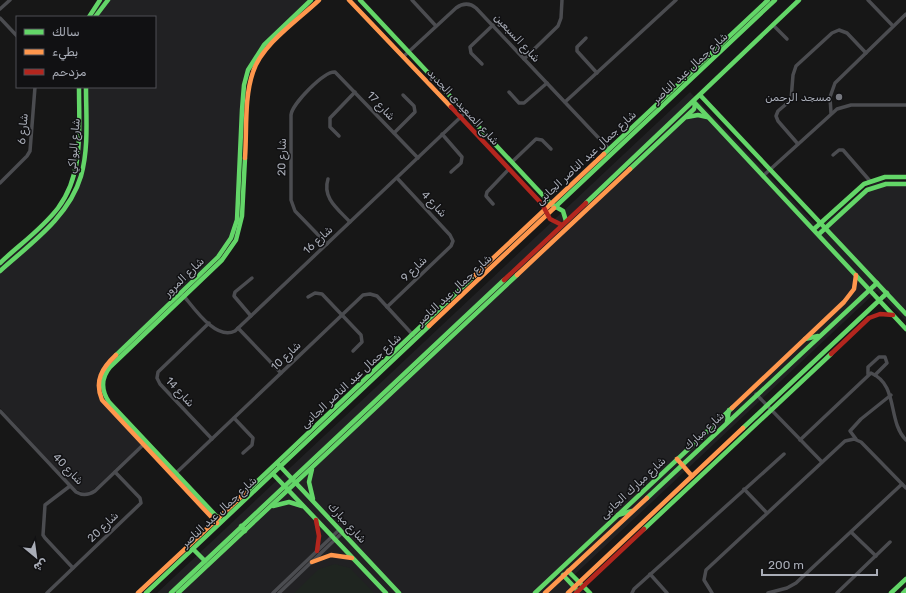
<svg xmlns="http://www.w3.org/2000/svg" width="906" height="593" font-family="Rubik,Vazirmatn,sans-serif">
<rect width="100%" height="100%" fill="#171717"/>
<g fill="#212123">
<polygon points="103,0 314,0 266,45 249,74 246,85 237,231 233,241 223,255 103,373 101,392 104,400 144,442 93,490 85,493 75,489 0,408 0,266 54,214 68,199 73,190 80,165 83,87 155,87 155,17 92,17"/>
<polygon points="690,92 819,228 868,186 878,181 906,181 906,321 877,291 571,578 585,593 157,593"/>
</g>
<polygon fill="#1f2520" points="335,564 350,568 374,593 294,593 319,569"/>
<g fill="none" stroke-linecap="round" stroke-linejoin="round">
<g stroke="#4b4c50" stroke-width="3.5">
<polyline points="412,0 436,26"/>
<polyline points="868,0 893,26"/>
<polyline points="0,9 10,0"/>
<polyline points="0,18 17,36"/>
<polyline points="773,25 787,39"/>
<polyline points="586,38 577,47 577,51 597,73"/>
<path d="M403,57L456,8C463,3 470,3 476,8L609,149"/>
<polyline points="524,59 558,26 561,18 562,0"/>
<polyline points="482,64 471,53 470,47 493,25"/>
<polyline points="509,92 519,103 524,103 547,83"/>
<polyline points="565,102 676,0"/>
<polyline points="831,113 830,97 835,83 906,14"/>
<polyline points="394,133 415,112 414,106 403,95"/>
<polyline points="442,134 462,157 461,163 451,172"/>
<polyline points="339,136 330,127 330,118 355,92"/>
<polyline points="798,144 778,121 776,116 778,111 791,100 793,75 796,66 832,33 839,30 847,33 866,53"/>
<polyline points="833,155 839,150 843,150 870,181"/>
<polyline points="512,162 536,139 542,140 551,149"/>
<polyline points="763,176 837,109 851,105 906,105"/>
<path d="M328,179C322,198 338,209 350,222"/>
<polyline points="0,183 27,156 30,151 35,87"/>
<polyline points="493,204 486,196 487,192 509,169"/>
<path d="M327,244L295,211L291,200V115C292,104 324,71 335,72L418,158"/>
<path d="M183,295C194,308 216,341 235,331L466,112"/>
<polyline points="308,297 315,293 322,294 361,335 362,342 353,351"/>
<polyline points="387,307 451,246 453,241 450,235 397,178"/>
<polyline points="251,316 234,296 235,292 252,278"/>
<polyline points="209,323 158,372 157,378 160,384 212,439"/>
<polyline points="238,328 281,373"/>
<polyline points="868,374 868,367 879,357 885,357 887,363 875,375"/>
<polyline points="756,394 822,462"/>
<path d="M0,411L76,492C83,496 89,495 95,491L144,444"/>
<polyline points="234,418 253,438 252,445 243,453"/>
<polyline points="856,439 850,431 861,419 891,395"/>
<path d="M800,440L871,373C899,385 887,421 906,440"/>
<polyline points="175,474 363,295 370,294 377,296 413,335"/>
<polyline points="70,486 45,505 43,535 45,538 73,568"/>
<polyline points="744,489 767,513"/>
<polyline points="851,532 876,556"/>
<polyline points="650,574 667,593"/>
<polyline points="47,593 141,503 140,498 115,472"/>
<polyline points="273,593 340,529"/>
<polyline points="279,593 343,532"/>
<polyline points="632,593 634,589 784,454"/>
<polyline points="712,593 704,580 706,570 845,441 854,439 861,442 906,488"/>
<polyline points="768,593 787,588 796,583 902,484"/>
<polyline points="837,593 890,542"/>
</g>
<g stroke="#63d668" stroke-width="4.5">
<polyline points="360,0 551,204 563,211 566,221"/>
<polyline points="89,17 100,0"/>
<polyline points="95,17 108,0"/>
<polyline points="700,95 906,314"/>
<polyline points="695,103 906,329"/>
<polyline points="687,117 698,115 707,117"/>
<polyline points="604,154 768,0"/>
<polyline points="630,169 694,109 695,105 693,103"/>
<polyline points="586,203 799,0"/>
<polyline points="554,208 775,0"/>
<polyline points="814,229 864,184 885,177 906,177"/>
<polyline points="819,234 867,190 886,184 906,184"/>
<path d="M0,263C19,245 42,229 58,208C84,174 79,128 79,87"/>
<path d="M0,271C30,244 69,217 81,176C89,148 86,116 86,87"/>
<polyline points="805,339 818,336"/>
<polyline points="116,355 218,257 231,238 237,220 242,110 244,85 248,70 264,45 311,0"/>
<polyline points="727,422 729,410"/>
<polyline points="743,428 887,293"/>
<polyline points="279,465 399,593"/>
<polyline points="312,469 309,482 313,499"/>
<polyline points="273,474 386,593"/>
<polyline points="245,493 474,276"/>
<polyline points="647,498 877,283"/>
<polyline points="273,506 289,502 302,506"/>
<polyline points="618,515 632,511"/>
<path d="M219,519L109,402C101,390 101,378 110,367L222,260L236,240L242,216L245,158"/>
<polyline points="241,526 245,531"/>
<polyline points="644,529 831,354"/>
<polyline points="193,549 205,561"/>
<polyline points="568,571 590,593"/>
<polyline points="563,575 576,589"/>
<polyline points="146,593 429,326"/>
<polyline points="171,593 504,280"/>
<polyline points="178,593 517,275"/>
<polyline points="535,593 732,408"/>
<polyline points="891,593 906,579"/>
<polyline points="903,593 906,590"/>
</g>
<g stroke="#ff974d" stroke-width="4.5">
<polyline points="349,0 451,107"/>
<path d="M245,158C247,130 244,98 253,72C262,44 298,20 319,0"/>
<polyline points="517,275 630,169"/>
<polyline points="474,276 604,154"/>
<polyline points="429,326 554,208"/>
<path d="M116,355C102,368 94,381 102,400L217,523"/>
<polyline points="732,408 844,302 854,289 856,275"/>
<polyline points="677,459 692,476"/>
<polyline points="312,562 331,555 352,558"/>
<polyline points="138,593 245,493"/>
<polyline points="545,593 647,498"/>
<polyline points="568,593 743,428"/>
</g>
<g stroke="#b3261e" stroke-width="4.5">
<polyline points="451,107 542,204 550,219 562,225"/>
<polyline points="504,280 586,203"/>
<polyline points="831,354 869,318 880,314 893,315"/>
<polyline points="316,520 319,536 317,551"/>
<polyline points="576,593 644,529"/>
</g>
</g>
<circle fill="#76787f" stroke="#111113" stroke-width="1.5" cx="839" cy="97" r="4"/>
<g text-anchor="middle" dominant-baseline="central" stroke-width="3" stroke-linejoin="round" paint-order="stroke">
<g font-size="11" fill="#a9adb7" stroke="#111113">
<text transform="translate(517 38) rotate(47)">شارع السبعين</text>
<text transform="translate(690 68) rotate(-43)">شارع جمال عبد الناصر</text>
<text transform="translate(381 106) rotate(47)">شارع 17</text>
<text transform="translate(463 107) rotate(47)">شارع الصعيدى الجديد</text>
<text transform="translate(23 129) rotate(-85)">شارع 6</text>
<text transform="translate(74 146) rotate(-85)">شارع البواكي</text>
<text transform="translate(282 157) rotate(-89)">شارع 20</text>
<text transform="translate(586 158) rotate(-43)">شارع جمال عبد الناصر الجانبى</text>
<text transform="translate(434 204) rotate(47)">شارع 4</text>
<text transform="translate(318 240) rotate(-43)">شارع 16</text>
<text transform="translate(414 269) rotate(-44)">شارع 9</text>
<text transform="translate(184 277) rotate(-44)">شارع المرور</text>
<text transform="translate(454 290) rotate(-43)">شارع جمال عبد الناصر</text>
<text transform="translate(286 356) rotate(-44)">شارع 10</text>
<text transform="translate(351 381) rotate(-43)">شارع جمال عبد الناصر الجانبى</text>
<text transform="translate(180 392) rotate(47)">شارع 14</text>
<text transform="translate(704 431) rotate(-43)">شارع مبارك</text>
<text transform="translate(68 469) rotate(46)">شارع 40</text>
<text transform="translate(633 488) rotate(-43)">شارع مبارك الجانبى</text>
<text transform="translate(219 512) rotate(-43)">شارع جمال عبد الناصر</text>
<text transform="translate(347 523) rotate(47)">شارع مبارك</text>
<text transform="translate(103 527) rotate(-44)">شارع 20</text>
</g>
<g font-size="11" fill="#a9adb7" stroke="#111113" text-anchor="end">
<text x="831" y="97">مسجد الرحمن</text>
</g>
</g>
<rect x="16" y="16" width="140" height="72" fill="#111113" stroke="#4e4f55"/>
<rect x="24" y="29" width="20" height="6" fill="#63d668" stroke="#4e4f55"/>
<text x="52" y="36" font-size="12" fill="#a9adb7">سالك</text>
<rect x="24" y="49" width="20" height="6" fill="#ff974d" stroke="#4e4f55"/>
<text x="52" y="56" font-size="12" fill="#a9adb7">بطيء</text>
<rect x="24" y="69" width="20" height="6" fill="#b3261e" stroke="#4e4f55"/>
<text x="52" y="76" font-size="12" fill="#a9adb7">مزدحم</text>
<g transform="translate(36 557) rotate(151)" stroke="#111113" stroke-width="3" paint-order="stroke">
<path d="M0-3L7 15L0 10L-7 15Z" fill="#a9adb7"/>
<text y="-6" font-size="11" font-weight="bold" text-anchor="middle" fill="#a9adb7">ش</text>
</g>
<path d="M762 569v6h115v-6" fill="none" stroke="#a9adb7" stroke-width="2"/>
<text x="768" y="569" font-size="12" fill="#a9adb7" stroke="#111113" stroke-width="3" paint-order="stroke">200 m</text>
</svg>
